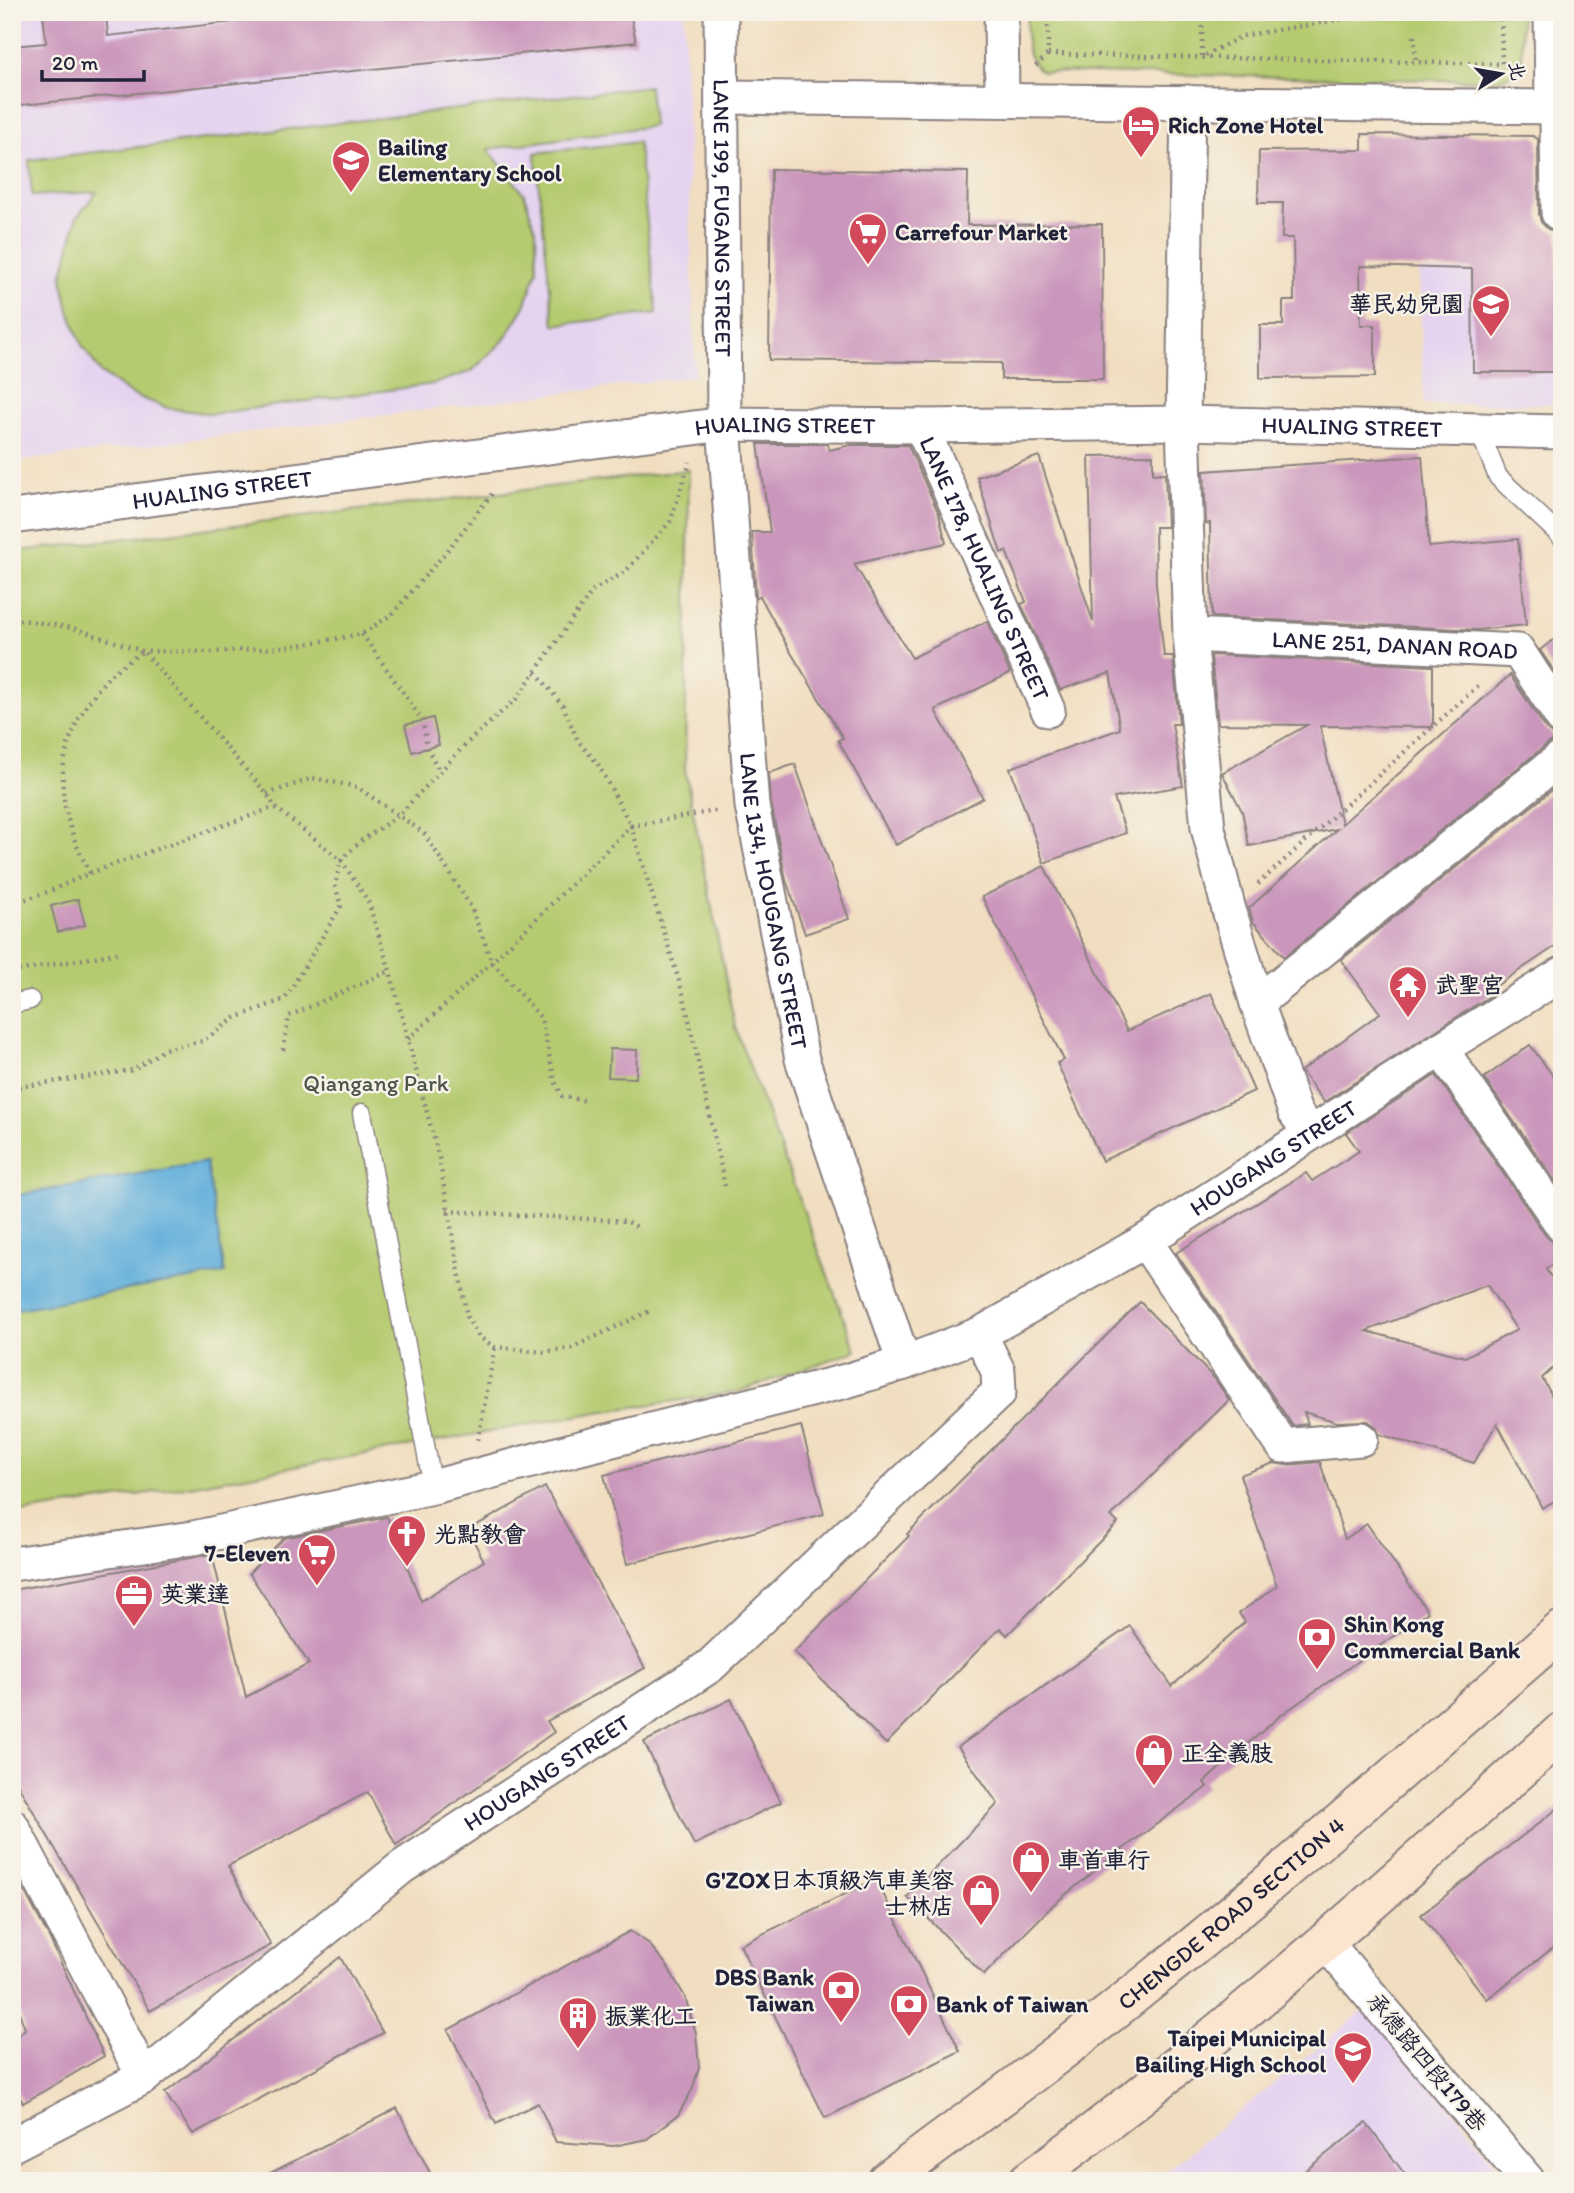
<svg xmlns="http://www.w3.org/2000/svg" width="1574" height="2193" font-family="Itim,'LXGW WenKai TC',sans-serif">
<rect width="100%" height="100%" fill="#f7f3e8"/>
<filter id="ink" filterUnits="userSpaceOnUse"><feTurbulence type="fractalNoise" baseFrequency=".0143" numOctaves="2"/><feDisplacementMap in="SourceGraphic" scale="14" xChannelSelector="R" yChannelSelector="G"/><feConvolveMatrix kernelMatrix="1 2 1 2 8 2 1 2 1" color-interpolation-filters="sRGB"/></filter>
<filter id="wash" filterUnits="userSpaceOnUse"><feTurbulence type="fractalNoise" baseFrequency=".00686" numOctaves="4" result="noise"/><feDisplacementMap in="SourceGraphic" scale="28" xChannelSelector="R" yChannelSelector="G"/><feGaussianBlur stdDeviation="1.57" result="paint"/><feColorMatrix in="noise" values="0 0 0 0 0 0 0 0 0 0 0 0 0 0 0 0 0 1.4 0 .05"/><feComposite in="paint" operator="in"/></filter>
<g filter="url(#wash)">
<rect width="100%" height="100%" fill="#f1dec0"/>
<g fill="#e5d3f0">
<polygon points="12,12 684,12 695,376 12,462"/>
<polygon points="1562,269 1562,404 1424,404 1419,271"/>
<polygon points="1370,2005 1509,2181 1156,2181 1175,2164"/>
</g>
<g fill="#b5cb70" stroke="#6c7656" stroke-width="2">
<path d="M1027,12H1521L1522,60L1513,74L1496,81L1042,72C1022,56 1027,36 1027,12Z"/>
<polygon points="649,86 653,126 488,149 524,194 536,231 537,270 525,306 504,340 472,371 433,384 212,414 167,408 131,394 101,373 82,345 69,311 62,278 77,217 97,192 32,196 29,160"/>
<polygon points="638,142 657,313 554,325 535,153"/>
<polygon points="689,470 685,770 735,1027 856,1351 737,1392 598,1412 168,1490 12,1514 12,552"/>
</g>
<polygon fill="#60aeda" stroke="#41688a" stroke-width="2" points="206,1162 225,1273 12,1310 12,1196"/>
<g id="blocks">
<g fill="#cb96bc" fill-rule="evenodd">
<polygon points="43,12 106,12 108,36 323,12 630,12 636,42 12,106 12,46 46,43"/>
<polygon points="1362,134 1533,136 1538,139 1539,214 1541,222 1548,229 1558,232 1558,279 1562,279 1562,372 1473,372 1472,269 1360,266 1361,325 1375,325 1375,377 1260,378 1260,325 1283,325 1283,301 1294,301 1293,238 1282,238 1283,203 1258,203 1259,151 1362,150"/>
<polygon points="771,169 968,172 967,225 1102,224 1103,379 1001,379 1001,363 769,360"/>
<polygon points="758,444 828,444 829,450 851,445 908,445 939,514 946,543 854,564 912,658 987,621 1010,673 935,710 983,798 896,845 838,740 843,738 790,651 760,596 756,598 752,532 770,532"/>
<polygon points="1153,455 1153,474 1165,473 1167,527 1155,527 1156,585 1164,656 1173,656 1179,724 1172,724 1183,786 1114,798 1126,833 1044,863 1010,768 1120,729 1110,673 1060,690 1021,604 1026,602 1006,551 1001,553 977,477 1039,456 1093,622 1089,456"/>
<polygon points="1422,456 1429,547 1518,539 1526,625 1477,630 1212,617 1210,523 1206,524 1204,471"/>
<polygon points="1562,634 1562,683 1540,650"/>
<polygon points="1213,655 1433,666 1433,727 1320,726 1342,824 1510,675 1546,729 1553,735 1562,738 1550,742 1284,957 1253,922 1249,908 1337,829 1249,846 1242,811 1222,773 1307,725 1218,724 1211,656"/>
<polygon points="433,718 439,745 412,752 405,725"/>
<polygon points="795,764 849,919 805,934 786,880 771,803 769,773"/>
<polygon points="1562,782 1562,942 1490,990 1493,994 1324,1102 1301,1071 1380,1013 1341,960"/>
<polygon points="1044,866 1127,1031 1211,993 1254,1091 1102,1161 1057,1063 1064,1060 982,897"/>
<polygon points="78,899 85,925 58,932 51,906"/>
<polygon points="1530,1045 1562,1088 1562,1191 1484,1078"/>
<polygon points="610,1049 637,1050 636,1078 608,1077"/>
<path d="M1436,1075L1546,1236L1553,1242L1562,1244V1258L1546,1269L1562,1293V1360L1542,1378L1562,1414V1497L1542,1508L1497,1423L1474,1463L1379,1434L1376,1427L1368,1421L1337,1422L1304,1412L1308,1424L1293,1426L1176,1253L1306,1173L1312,1181L1359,1151L1346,1133ZM1487,1285L1517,1330L1465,1357L1366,1331Z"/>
<polygon points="1140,1302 1215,1379 1229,1400 1111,1516 1118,1523 1007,1635 1000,1628 886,1744 794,1652 909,1536 907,1534"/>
<polygon points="801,1426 824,1514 627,1564 604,1475"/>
<polygon points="1320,1462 1345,1539 1367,1524 1428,1612 1281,1715 1204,1782 1207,1787 1112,1857 1054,1904 984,1975 907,1897 998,1804 958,1747 1130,1626 1172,1686 1245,1622 1239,1613 1277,1586 1240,1475 1274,1463 1285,1465"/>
<polygon points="545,1487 645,1668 547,1721 554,1732 396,1845 368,1792 228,1866 271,1945 150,2011 12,1775 12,1590 212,1554 246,1697 309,1664 249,1573 284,1538 387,1517 421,1601 484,1561 468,1530"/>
<polygon points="731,1699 781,1802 694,1845 644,1742"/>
<polygon points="1562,1805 1562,1941 1487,1999 1421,1915"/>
<polygon points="12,1868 49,1937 104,2056 23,2103 12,2082 12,2042 25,2029 12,1992"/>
<polygon points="876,1879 960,2051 825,2118 740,1945"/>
<polygon points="630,1931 648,1943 666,1964 685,1997 696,2033 699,2067 692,2090 678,2115 647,2139 614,2146 556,2142 538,2103 496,2124 448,2030"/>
<polygon points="340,1957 383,2033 193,2134 165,2093"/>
<polygon points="397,2108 434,2181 255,2181"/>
<polygon points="1366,2123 1410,2181 1292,2181"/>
</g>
</g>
</g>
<g filter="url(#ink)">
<use href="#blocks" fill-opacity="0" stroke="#8a807e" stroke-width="2"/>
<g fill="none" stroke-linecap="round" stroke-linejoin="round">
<defs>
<g id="lane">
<polyline points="1479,430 1498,477 1562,537"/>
<polyline points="12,1004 30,1000"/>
<polyline points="362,1113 433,1487"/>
</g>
<g id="street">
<path id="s1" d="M721,12L724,424L752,806L802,1059L904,1363"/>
<polyline points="1001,12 1002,99"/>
<polyline points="722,97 1552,107 1551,12"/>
<polyline points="1188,102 1183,423 1190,635 1208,828 1229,910 1257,1003 1295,1112 1310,1134"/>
<polyline points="1552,107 1557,119 1558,213"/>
<path id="s2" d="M921,426L1048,710"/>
<path id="s3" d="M12,517L724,424L921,426L1183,423L1562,432"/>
<path id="s4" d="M1190,635L1518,651L1562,718"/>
<polyline points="1257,1003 1562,757"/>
<polyline points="1441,1049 1562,1225"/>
<polyline points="1145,1241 1283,1446 1361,1439"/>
<path id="s5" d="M12,1564L193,1538L433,1487L580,1448L846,1381L904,1363L980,1334L1145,1241L1441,1049L1562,974"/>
<polyline points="12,1826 144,2077"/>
<polyline points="1326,1943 1528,2181"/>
<path id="s6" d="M12,2145L144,2077L402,1867L710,1666L999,1392L998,1371L980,1334"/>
</g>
<g id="secondary">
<path id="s7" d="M887,2181C975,2116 1063,2052 1148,1983C1289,1870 1425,1748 1562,1630"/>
<path d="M1028,2181C1216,2044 1389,1887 1562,1732"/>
</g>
</defs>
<use href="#lane" stroke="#8a807e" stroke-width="21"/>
<use href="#street" stroke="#8a807e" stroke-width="37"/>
<use href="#secondary" stroke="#8a807e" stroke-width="42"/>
<g stroke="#8a807e" stroke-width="4.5" stroke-dasharray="2 5" stroke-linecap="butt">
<polyline points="1048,12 1048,54 1502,64 1501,12"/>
<polyline points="1184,12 1202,17"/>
<polyline points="1202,12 1202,57 1242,36 1379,13"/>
<polyline points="1322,12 1326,22"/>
<polyline points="1414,36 1416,62"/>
<polyline points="1036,66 1048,54"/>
<polyline points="12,621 22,620 73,628 143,651 214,652 287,647 362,634 391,615 446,552 495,490"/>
<polyline points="362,634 423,721 427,748 440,772"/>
<polyline points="536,672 563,706 578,741 598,764 631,826 720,810"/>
<polyline points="267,794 313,778 357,787 424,833 471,907 492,962 541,1018 555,1081 562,1096 586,1101"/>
<path d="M90,873C52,803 51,743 105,681C115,669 131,660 143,651L267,794L275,807L341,860L368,901L390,971L439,1158L467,1317L479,1337L495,1347L543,1352L571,1348L652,1310"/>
<polyline points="1258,884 1480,684"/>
<polyline points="12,904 50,891 90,873 275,807"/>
<polyline points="12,972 117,953"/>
<polyline points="408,1039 492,962 631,826 684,997 725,1186"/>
<polyline points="283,1050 289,1016 390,971"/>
<polyline points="12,1088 133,1070 165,1049 203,1041 235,1018 285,999 341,906 335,885 341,860 361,841 399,815 467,743 516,699 593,590 625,572 670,522 690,462"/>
<polyline points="447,1211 626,1221 641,1229"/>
<polyline points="478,1440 495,1347"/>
</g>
<use href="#lane" stroke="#fff" stroke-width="18"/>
<use href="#street" stroke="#fff" stroke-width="33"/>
<use href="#secondary" stroke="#fce5cf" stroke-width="38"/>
</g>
</g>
<defs>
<symbol id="hotel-pin" viewBox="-11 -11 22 30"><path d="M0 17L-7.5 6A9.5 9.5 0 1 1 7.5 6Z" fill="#d1495b" stroke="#f7f3e8"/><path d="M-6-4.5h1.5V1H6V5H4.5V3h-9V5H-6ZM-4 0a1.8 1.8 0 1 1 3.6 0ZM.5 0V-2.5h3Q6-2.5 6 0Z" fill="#fff"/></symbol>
<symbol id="school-pin" viewBox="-11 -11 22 30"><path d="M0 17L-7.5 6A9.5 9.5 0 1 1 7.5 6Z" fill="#d1495b" stroke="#f7f3e8"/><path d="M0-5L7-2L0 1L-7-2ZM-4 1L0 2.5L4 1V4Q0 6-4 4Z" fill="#fff"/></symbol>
<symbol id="supermarket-pin" viewBox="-11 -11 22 30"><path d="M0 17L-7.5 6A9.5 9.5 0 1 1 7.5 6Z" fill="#d1495b" stroke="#f7f3e8"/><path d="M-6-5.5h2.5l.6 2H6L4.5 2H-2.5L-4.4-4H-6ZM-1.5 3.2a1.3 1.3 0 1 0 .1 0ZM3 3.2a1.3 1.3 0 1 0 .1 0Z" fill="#fff"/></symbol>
<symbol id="temple-pin" viewBox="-11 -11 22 30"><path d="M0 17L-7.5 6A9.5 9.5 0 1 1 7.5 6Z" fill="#d1495b" stroke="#f7f3e8"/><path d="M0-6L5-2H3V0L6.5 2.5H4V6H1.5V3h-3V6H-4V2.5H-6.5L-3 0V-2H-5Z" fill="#fff"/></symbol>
<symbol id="church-pin" viewBox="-11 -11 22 30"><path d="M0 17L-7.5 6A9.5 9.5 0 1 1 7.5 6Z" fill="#d1495b" stroke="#f7f3e8"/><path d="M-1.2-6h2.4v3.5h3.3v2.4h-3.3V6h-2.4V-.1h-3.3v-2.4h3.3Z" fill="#fff"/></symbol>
<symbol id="office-pin" viewBox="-11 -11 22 30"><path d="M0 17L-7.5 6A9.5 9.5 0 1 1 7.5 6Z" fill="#d1495b" stroke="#f7f3e8"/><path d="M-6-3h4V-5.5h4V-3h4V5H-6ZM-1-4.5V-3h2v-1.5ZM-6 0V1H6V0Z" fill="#fff"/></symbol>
<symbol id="bank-pin" viewBox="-11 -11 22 30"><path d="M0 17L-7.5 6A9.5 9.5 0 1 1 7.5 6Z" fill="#d1495b" stroke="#f7f3e8"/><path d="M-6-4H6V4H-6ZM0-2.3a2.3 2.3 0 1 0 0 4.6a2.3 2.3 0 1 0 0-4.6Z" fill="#fff"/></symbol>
<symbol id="shop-pin" viewBox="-11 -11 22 30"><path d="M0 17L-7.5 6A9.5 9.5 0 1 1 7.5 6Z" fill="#d1495b" stroke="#f7f3e8"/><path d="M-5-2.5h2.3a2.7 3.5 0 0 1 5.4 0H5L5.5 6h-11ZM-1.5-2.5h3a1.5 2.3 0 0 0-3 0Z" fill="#fff"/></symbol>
<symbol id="building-pin" viewBox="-11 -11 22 30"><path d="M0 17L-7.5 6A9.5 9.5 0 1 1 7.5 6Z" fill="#d1495b" stroke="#f7f3e8"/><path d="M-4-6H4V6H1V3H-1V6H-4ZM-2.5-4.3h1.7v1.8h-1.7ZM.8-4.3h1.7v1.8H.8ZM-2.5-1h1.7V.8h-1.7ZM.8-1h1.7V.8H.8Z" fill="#fff"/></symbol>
</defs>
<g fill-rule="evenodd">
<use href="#hotel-pin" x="1119" y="103" width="44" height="60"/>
<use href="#school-pin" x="329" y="138" width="44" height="60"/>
<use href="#supermarket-pin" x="846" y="210" width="44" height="60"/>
<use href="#school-pin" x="1469" y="282" width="44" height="60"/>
<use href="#temple-pin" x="1386" y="963" width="44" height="60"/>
<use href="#church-pin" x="385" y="1512" width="44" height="60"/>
<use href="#supermarket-pin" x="295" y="1531" width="44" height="60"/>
<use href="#office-pin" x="112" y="1572" width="44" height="60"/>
<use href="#bank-pin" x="1295" y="1615" width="44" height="60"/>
<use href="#shop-pin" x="1132" y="1731" width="44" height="60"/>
<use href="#shop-pin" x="1009" y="1838" width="44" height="60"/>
<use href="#shop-pin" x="959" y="1871" width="44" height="60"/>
<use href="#bank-pin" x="819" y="1968" width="44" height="60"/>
<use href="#bank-pin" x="887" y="1982" width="44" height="60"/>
<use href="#building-pin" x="556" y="1994" width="44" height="60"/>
<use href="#school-pin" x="1331" y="2029" width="44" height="60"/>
</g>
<g text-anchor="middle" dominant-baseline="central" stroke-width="5" stroke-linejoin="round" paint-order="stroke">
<g font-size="23" font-weight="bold" fill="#22223b" stroke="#f7f3e8" text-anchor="start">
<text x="1168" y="125">Rich Zone Hotel</text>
<text x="378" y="147">Bailing<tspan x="378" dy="26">Elementary School</tspan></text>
<text x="895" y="232">Carrefour Market</text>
<text x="1464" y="304" text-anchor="end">華民幼兒園</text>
<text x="1435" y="985">武聖宮</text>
<text x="434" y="1534">光點教會</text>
<text x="290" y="1553" text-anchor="end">7-Eleven</text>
<text x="161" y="1594">英業達</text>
<text x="1344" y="1624">Shin Kong<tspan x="1344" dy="26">Commercial Bank</tspan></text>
<text x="1181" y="1753">正全義肢</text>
<text x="1058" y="1860">車首車行</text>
<text x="954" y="1880" text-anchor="end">G'ZOX日本頂級汽車美容<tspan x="954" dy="26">士林店</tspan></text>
<text x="814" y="1977" text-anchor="end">DBS Bank<tspan x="814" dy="26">Taiwan</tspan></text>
<text x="936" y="2004">Bank of Taiwan</text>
<text x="605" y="2016">振業化工</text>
<text x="1326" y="2038" text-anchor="end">Taipei Municipal<tspan x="1326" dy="26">Bailing High School</tspan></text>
</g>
<g font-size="23" fill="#22223b" stroke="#f7f3e8">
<text stroke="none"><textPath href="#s1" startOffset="206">LANE 199, FUGANG STREET</textPath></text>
<text stroke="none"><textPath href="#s3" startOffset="779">HUALING STREET</textPath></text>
<text stroke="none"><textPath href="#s3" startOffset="1346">HUALING STREET</textPath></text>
<text stroke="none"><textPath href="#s3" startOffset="212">HUALING STREET</textPath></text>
<text stroke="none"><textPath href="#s2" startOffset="156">LANE 178, HUALING STREET</textPath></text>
<text stroke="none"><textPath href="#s4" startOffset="205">LANE 251, DANAN ROAD</textPath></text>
<text stroke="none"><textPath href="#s1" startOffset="892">LANE 134, HOUGANG STREET</textPath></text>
<text stroke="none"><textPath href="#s5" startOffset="1339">HOUGANG STREET</textPath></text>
<text stroke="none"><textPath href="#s6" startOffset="654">HOUGANG STREET</textPath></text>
<text stroke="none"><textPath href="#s7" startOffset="436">CHENGDE ROAD SECTION 4</textPath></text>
<text transform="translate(1427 2062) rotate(50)">承德路四段179巷</text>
</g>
<g font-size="23" fill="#4e554b" stroke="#f7f3e8">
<text x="376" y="1083">Qiangang Park</text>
</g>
</g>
<rect width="1574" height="2193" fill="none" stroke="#f7f3e8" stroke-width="42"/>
<g transform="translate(1501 74) rotate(79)" stroke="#f7f3e8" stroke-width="5" paint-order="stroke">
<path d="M0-5L12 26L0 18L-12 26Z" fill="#22223b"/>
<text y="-10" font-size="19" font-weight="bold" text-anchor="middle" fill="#22223b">北</text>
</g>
<path d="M42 70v10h102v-10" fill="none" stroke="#22223b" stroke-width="3.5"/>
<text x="52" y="70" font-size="21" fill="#22223b" stroke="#f7f3e8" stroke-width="5" paint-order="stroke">20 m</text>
</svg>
